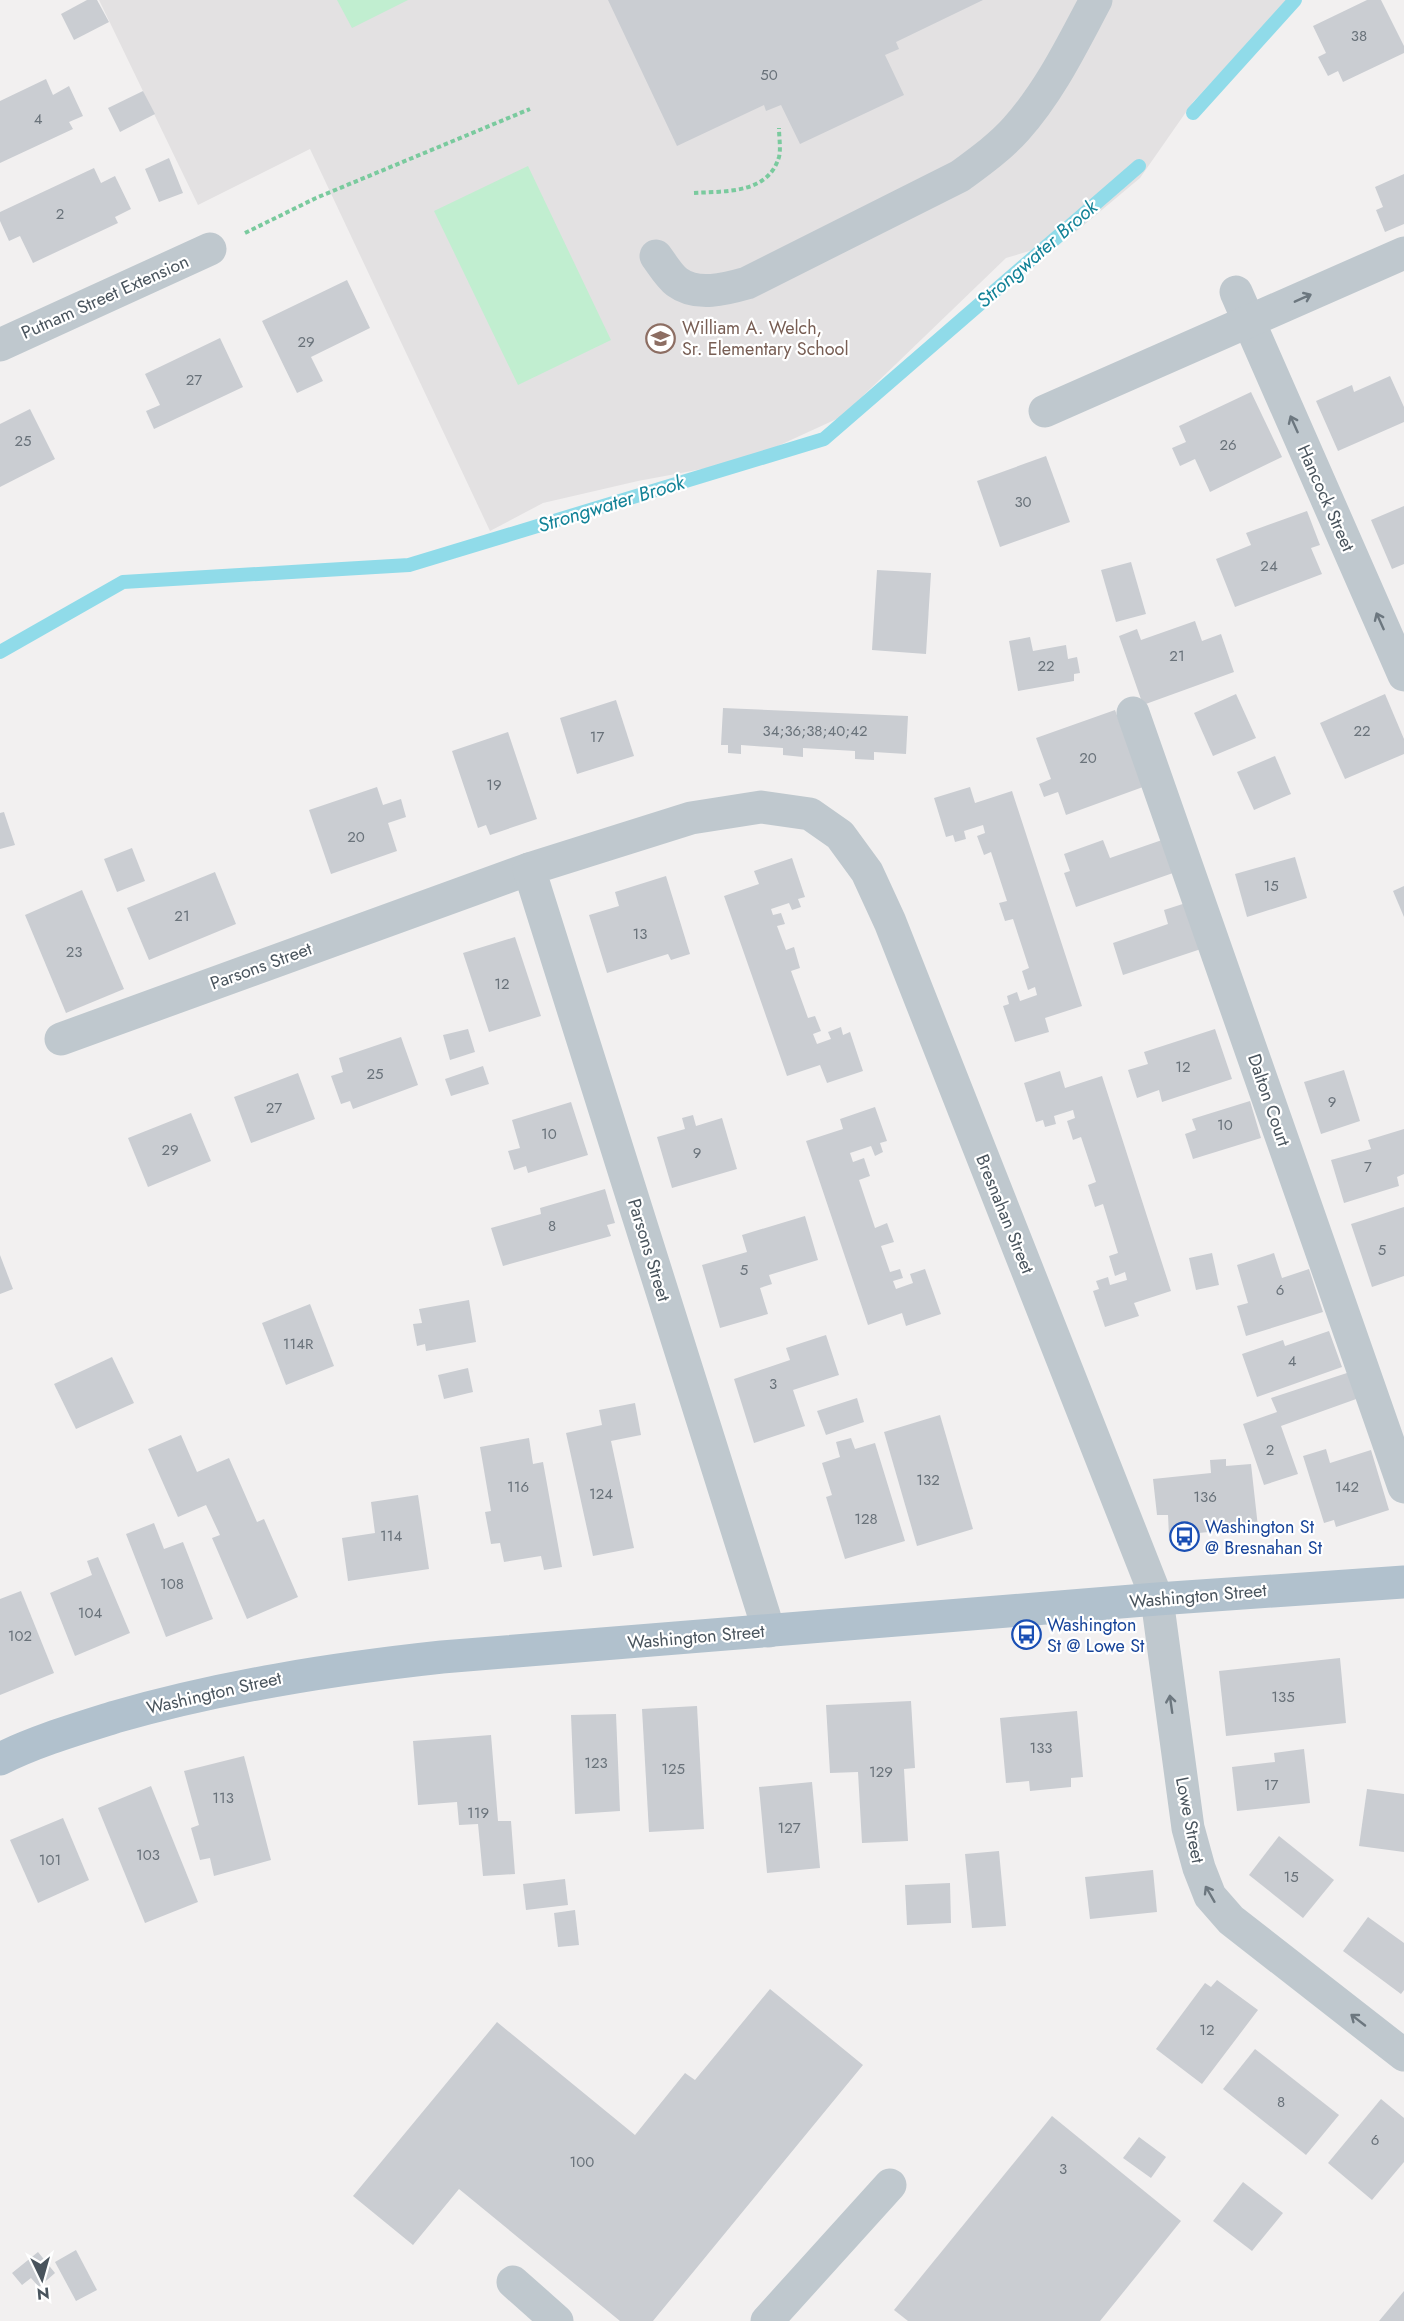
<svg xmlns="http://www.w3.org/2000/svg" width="1404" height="2321" font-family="Jost,sans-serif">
<rect width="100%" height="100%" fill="#f2f0f0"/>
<polygon fill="#e3e1e2" points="99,0 1288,0 1193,102 1140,178 1066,240 1006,258 841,417 745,461 638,481 543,503 490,531 310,149 198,205"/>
<g fill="#c1eed0">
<polygon points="337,0 408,0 352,28"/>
<polygon points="528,166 611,340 518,385 434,211"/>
</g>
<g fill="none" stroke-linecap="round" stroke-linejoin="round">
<g stroke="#90dbe9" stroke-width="14">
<polyline points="1193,113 1295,0"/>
<polyline points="0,652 123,582 409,565 824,439 1139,166"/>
</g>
</g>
<g fill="#cacdd2">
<polygon points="87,0 97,0 109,22 74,40 61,14"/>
<polygon points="608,0 983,0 896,42 899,49 885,55 904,95 800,144 781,105 766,111 764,105 677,146"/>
<polygon points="1367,0 1381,0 1404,46 1404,53 1343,82 1338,71 1328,76 1318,57 1326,53 1313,26"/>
<polygon points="46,79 53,95 69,86 83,116 69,122 73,129 0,163 0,101"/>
<polygon points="143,91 155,114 120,132 108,108"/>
<polygon points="169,158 183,193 159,202 145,169"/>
<polygon points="94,168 101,183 115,176 131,209 115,217 118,223 33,263 20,236 9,241 0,221 0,212"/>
<polygon points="1404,174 1404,224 1385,232 1376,210 1383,207 1375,187"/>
<polygon points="347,280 370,328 311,357 323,381 297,393 262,321"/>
<polygon points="220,338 243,387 154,429 146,411 160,405 145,374"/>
<polygon points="1390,376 1404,407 1404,422 1338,451 1316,401 1352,385 1354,392"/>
<polygon points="1251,392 1282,457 1210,492 1195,459 1180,466 1172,448 1186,442 1179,426"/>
<polygon points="30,409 55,459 0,487 0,424"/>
<polygon points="1046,456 1070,522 1000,547 977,481"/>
<polygon points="1404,506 1404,564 1392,569 1371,520"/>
<polygon points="1307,511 1320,545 1311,548 1322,574 1235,607 1216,559 1251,545 1246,533"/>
<polygon points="1131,562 1146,614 1116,622 1101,570"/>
<polygon points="877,570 931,573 926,654 872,650"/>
<polygon points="1195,621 1202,641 1221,634 1234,672 1143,705 1119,636 1137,629 1141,640"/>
<polygon points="1030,637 1033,651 1066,645 1068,659 1077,657 1080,673 1074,674 1074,681 1018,691 1009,641"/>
<polygon points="1236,694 1256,738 1213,756 1194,713"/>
<polygon points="1385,694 1404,739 1404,754 1345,779 1320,723"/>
<polygon points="616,700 634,756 577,774 560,718"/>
<polygon points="723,708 908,716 906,754 874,752 874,760 855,759 855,751 803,748 803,757 783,755 783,748 741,745 741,754 728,753 728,745 721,745"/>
<polygon points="1115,710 1143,787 1066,815 1058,792 1044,797 1039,784 1051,779 1036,738"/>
<polygon points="508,732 537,819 490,835 486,825 478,828 452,751"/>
<polygon points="1275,756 1291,794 1254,810 1237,772"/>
<polygon points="377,787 383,805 401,799 406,817 388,823 397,851 331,874 309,810"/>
<polygon points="970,787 975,803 1012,791 1082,1006 1045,1018 1049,1032 1015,1042 1003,1006 1009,1004 1007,996 1017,992 1020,1001 1037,995 1035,987 1028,990 1022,971 1029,968 1013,919 1005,921 999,903 1007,901 991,852 984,855 977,836 985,833 983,825 964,831 966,839 955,842 953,835 946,837 934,798"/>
<polygon points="4,812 15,845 0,849 0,813"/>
<polygon points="1103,840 1110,858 1162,840 1173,873 1076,907 1064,873 1070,871 1064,854"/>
<polygon points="132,848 145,881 117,892 104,859"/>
<polygon points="1295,857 1307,898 1247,917 1235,874"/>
<polygon points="792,858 805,897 798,899 801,907 792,910 789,903 771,909 773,915 781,913 785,924 777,926 786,950 794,947 800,968 791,971 808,1018 815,1016 821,1031 813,1034 817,1044 831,1039 828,1032 841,1027 843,1035 850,1032 863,1071 827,1083 820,1065 787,1076 724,896 759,884 754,871"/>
<polygon points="215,872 236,924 149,960 127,908"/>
<polygon points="666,876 690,954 671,960 668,954 607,973 589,915 619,906 615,892"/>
<polygon points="1404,886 1404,917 1393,891"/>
<polygon points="82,890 124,989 66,1013 25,915"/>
<polygon points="1189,902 1204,948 1123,975 1113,943 1168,924 1164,910"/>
<polygon points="515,937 541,1016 489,1032 463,953"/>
<polygon points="468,1029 475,1052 450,1060 443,1035"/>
<polygon points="1215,1029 1232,1079 1162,1102 1159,1090 1137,1098 1128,1070 1148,1064 1144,1052"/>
<polygon points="401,1037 418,1085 353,1109 350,1101 341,1104 331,1076 343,1072 339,1058"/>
<polygon points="483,1066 489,1084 451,1096 445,1079"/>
<polygon points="1344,1070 1360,1121 1321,1134 1304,1082"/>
<polygon points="1060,1071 1065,1088 1102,1076 1171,1291 1134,1303 1139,1316 1105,1327 1093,1291 1099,1289 1096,1281 1108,1277 1110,1285 1127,1280 1125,1272 1115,1276 1109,1256 1118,1253 1103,1204 1095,1207 1088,1185 1096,1182 1081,1137 1073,1140 1067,1121 1075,1118 1073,1110 1054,1116 1056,1124 1045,1127 1043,1120 1036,1122 1024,1083"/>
<polygon points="298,1073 315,1119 251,1143 234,1097"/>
<polygon points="1250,1101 1261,1138 1193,1159 1185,1134 1196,1130 1192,1119"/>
<polygon points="571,1102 588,1155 528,1173 526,1166 514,1170 508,1151 520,1148 512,1120"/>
<polygon points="875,1107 887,1141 880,1143 883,1152 875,1156 871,1146 850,1153 853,1162 864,1158 870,1176 859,1180 875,1228 887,1223 894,1242 881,1246 890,1272 900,1269 903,1278 893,1281 896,1289 913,1283 910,1274 925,1269 941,1314 906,1326 902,1313 868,1325 806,1141 843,1129 840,1119"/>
<polygon points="191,1113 211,1161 148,1187 128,1138"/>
<polygon points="693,1115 696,1126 722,1118 737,1169 672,1188 657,1137 685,1129 682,1118"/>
<polygon points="1404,1129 1404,1174 1397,1177 1399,1186 1344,1203 1331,1160 1371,1149 1368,1140"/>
<polygon points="605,1189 615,1223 607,1225 611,1236 503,1266 491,1228 541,1214 540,1208"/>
<polygon points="1404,1207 1404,1276 1372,1287 1351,1224"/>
<polygon points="805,1216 818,1260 769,1275 772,1284 760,1288 768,1314 720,1328 702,1265 747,1252 742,1235"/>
<polygon points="1212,1253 1219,1285 1196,1290 1189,1258"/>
<polygon points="1274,1253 1282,1278 1309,1269 1323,1312 1246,1336 1237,1306 1248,1303 1237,1265"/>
<polygon points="0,1255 13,1289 0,1294"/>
<polygon points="469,1300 476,1342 426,1351 425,1344 417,1346 413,1324 422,1323 419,1309"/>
<polygon points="310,1304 334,1366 286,1385 262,1323"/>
<polygon points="1329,1331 1342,1367 1257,1397 1242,1354 1283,1340 1285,1346"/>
<polygon points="826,1335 839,1375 793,1390 805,1426 754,1443 734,1379 790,1360 786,1348"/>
<polygon points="112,1357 134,1403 76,1429 54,1384"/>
<polygon points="468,1368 473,1392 444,1399 438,1375"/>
<polygon points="1350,1372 1359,1398 1281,1426 1298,1474 1264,1485 1243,1424 1277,1412 1271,1398"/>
<polygon points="857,1398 864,1422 826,1435 817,1411"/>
<polygon points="635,1403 641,1435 611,1441 634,1548 593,1556 566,1433 602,1425 599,1410"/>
<polygon points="940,1415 973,1529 917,1546 884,1432"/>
<polygon points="181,1435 197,1472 229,1458 257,1522 264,1519 298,1597 247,1619 212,1538 220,1535 206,1505 178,1517 148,1449"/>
<polygon points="529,1438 533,1464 543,1462 562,1567 544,1570 541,1556 504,1562 500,1543 491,1544 485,1512 491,1511 480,1447"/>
<polygon points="851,1438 855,1449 875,1443 905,1541 845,1559 826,1497 832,1495 822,1463 840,1457 836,1442"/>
<polygon points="1326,1449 1330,1463 1371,1450 1389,1510 1336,1527 1334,1520 1324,1523 1303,1456"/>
<polygon points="1226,1459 1226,1466 1251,1464 1258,1527 1169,1536 1168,1515 1157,1515 1153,1479 1211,1473 1210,1460"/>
<polygon points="418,1495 429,1569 348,1581 342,1538 375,1533 371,1502"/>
<polygon points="154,1523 164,1549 183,1542 213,1619 166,1637 126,1534"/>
<polygon points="98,1557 130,1633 75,1656 50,1593 92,1575 87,1561"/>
<polygon points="21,1591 54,1673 0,1695 0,1599"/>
<polygon points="1340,1658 1346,1723 1226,1736 1219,1671"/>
<polygon points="911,1701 915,1768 904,1769 908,1841 862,1843 858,1772 830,1773 826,1705"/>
<polygon points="697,1706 704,1829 649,1832 642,1709"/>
<polygon points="1077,1711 1083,1777 1071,1778 1071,1787 1030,1791 1029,1781 1006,1783 1000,1718"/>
<polygon points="616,1714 620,1811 575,1814 571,1715"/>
<polygon points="491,1735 498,1821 511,1821 515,1874 483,1876 478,1824 459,1825 457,1802 418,1805 413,1741"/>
<polygon points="1304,1749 1310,1803 1237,1811 1232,1767 1275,1762 1274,1753"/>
<polygon points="244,1756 271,1860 214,1876 210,1858 200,1860 191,1828 199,1825 184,1771"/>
<polygon points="812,1782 820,1868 767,1873 759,1787"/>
<polygon points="151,1786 198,1902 145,1923 98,1808"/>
<polygon points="1367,1789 1404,1794 1404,1852 1359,1846"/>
<polygon points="63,1818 89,1880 38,1903 10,1840"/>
<polygon points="1279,1836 1334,1880 1303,1918 1249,1875"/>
<polygon points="999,1851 1006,1926 972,1928 965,1854"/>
<polygon points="1153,1870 1157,1912 1090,1919 1085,1877"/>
<polygon points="565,1879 568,1905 526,1910 523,1884"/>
<polygon points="950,1883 951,1923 907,1925 905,1885"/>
<polygon points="575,1910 579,1945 558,1947 554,1913"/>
<polygon points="1368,1917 1404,1943 1404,1990 1401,1994 1343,1951"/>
<polygon points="1217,1980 1258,2010 1202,2084 1156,2049 1205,1983 1211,1987"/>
<polygon points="770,1989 863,2065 653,2321 620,2321 459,2189 413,2245 353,2196 497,2022 635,2135 685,2073 695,2080"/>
<polygon points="1255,2049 1339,2115 1306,2155 1223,2089"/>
<polygon points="1381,2099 1404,2118 1404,2162 1372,2200 1328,2163"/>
<polygon points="1052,2116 1181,2221 1100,2321 908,2321 894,2310"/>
<polygon points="1139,2137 1166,2157 1151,2178 1123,2158"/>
<polygon points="1243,2182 1283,2213 1252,2251 1213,2221"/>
<polygon points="76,2250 97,2290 76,2301 55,2262"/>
<polygon points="38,2252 55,2273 39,2287 31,2278 22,2285 12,2273"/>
<polygon points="1404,2291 1404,2321 1379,2321"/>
</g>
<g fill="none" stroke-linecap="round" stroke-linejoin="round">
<g stroke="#7aca9e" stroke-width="4" stroke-dasharray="4.5 3" stroke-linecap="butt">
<path d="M694,193C726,191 768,194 779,157C781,149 779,137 779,128"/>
<polyline points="245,233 316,198 530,109"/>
</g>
<g stroke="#bfc8ce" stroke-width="33">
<path d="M656,256C662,264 669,276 677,282C697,297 726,289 747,283L960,176C979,162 1000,147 1016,129C1050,91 1072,45 1096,0"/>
<polyline points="1236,292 1404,675"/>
<polyline points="0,345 210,249"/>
<polyline points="1045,411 1404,253"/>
<polyline points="1133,713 1404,1487"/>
<polyline points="61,1039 529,869"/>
<polyline points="769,1631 529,869 691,818 761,807 810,814 840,835 867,872 890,922 1157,1599 1188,1828 1199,1868 1210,1896 1231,1920 1404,2055"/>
<polyline points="513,2282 557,2321"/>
<polyline points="767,2321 890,2185"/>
</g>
<path stroke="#b1c1cd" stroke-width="33" d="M0,1759C36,1741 77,1729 115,1717C223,1686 331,1669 442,1657L1157,1599L1404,1582"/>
</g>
<defs><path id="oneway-shaft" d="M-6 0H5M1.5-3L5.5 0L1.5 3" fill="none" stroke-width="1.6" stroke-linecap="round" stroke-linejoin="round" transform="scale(1.5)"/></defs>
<g stroke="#6c777f">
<use href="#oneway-shaft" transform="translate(1303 298) rotate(-24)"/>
<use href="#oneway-shaft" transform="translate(1294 424) rotate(-114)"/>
<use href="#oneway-shaft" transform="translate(1380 621) rotate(-114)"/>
<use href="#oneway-shaft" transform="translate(1171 1704) rotate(-98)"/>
<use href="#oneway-shaft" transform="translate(1210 1894) rotate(-120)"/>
<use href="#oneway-shaft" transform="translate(1358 2020) rotate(-142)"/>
</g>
<defs>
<symbol id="school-ring" viewBox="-11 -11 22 22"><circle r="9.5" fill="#fff" stroke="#8d6e63" stroke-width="1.5"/><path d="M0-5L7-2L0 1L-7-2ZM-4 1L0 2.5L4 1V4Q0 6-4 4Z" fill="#8d6e63"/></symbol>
<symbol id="bus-ring" viewBox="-11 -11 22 22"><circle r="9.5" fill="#fff" stroke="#1a4fb4" stroke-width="1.5"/><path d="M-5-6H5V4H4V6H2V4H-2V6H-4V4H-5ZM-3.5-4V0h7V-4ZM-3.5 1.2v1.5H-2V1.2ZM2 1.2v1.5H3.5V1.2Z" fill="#1a4fb4"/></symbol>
</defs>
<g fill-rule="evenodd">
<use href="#school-ring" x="644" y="322" width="33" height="33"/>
<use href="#bus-ring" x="1168" y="1520" width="33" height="33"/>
<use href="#bus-ring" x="1010" y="1618" width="33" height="33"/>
</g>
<g text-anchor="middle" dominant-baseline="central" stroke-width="4.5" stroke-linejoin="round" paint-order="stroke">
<g font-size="15" fill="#69727a">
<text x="1359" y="36">38</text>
<text x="769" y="75">50</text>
<text x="38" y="119">4</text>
<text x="60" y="214">2</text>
<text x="306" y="342">29</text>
<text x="194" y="380">27</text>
<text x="23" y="441">25</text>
<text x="1228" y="445">26</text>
<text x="1023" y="502">30</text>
<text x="1269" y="566">24</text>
<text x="1177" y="656">21</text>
<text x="1046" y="666">22</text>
<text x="815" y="731">34;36;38;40;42</text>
<text x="1362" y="731">22</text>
<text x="597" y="737">17</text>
<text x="1088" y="758">20</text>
<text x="494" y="785">19</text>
<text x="356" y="837">20</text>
<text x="1271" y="886">15</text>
<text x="182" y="916">21</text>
<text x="640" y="934">13</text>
<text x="74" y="952">23</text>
<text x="502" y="984">12</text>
<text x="1183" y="1067">12</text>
<text x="375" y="1074">25</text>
<text x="1332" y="1102">9</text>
<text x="274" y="1108">27</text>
<text x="1225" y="1125">10</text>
<text x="549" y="1134">10</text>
<text x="170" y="1150">29</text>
<text x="697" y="1153">9</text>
<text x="1368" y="1167">7</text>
<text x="552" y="1226">8</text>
<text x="1382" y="1250">5</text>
<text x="744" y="1270">5</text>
<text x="1280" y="1290">6</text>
<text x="298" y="1344">114R</text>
<text x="1292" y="1361">4</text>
<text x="773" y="1384">3</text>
<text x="1270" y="1450">2</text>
<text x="928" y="1480">132</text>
<text x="518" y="1487">116</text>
<text x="1347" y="1487">142</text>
<text x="601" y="1494">124</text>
<text x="1205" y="1497">136</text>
<text x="866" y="1519">128</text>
<text x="391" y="1536">114</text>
<text x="172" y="1584">108</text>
<text x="90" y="1613">104</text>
<text x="20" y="1636">102</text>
<text x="1283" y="1697">135</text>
<text x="1041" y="1748">133</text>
<text x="596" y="1763">123</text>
<text x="673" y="1769">125</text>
<text x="881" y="1772">129</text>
<text x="1271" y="1785">17</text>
<text x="223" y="1798">113</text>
<text x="478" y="1813">119</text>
<text x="789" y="1828">127</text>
<text x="148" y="1855">103</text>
<text x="50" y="1860">101</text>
<text x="1291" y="1877">15</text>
<text x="1207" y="2030">12</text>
<text x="1281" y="2102">8</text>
<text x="1375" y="2140">6</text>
<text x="582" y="2162">100</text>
<text x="1063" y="2169">3</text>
</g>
<g font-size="18" fill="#49545d" stroke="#fff">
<text transform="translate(105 297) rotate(-24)">Putnam Street Extension</text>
<text transform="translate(1326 498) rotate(66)">Hancock Street</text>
<text transform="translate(261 966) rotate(-20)">Parsons Street</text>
<text transform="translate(1269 1100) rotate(71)">Dalton Court</text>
<text transform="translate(1005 1214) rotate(68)">Bresnahan Street</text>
<text transform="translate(649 1250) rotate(73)">Parsons Street</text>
<text transform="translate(1198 1596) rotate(-5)">Washington Street</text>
<text transform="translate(696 1637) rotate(-5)">Washington Street</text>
<text transform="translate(214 1693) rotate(-13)">Washington Street</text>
<text transform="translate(1190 1820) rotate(79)">Lowe Street</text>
</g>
<g font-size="18" fill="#785e54" stroke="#fff" text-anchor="start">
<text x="682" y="328">William A. Welch,<tspan x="682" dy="21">Sr. Elementary School</tspan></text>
</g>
<g font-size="18" fill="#164399" stroke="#fff" text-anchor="start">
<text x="1205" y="1527">Washington St<tspan x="1205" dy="21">@ Bresnahan St</tspan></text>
<text x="1047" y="1625">Washington<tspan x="1047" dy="21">St @ Lowe St</tspan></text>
</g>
<g font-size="20" font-style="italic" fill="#128297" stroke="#fff">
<text transform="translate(1037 254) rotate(-41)">Strongwater Brook</text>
<text transform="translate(611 504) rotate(-17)">Strongwater Brook</text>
</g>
</g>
<g transform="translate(42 2279) rotate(175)" stroke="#ffffff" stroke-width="4.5" paint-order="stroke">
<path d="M0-4.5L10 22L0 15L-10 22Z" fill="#49545d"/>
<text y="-9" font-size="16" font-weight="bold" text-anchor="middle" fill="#49545d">N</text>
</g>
</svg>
